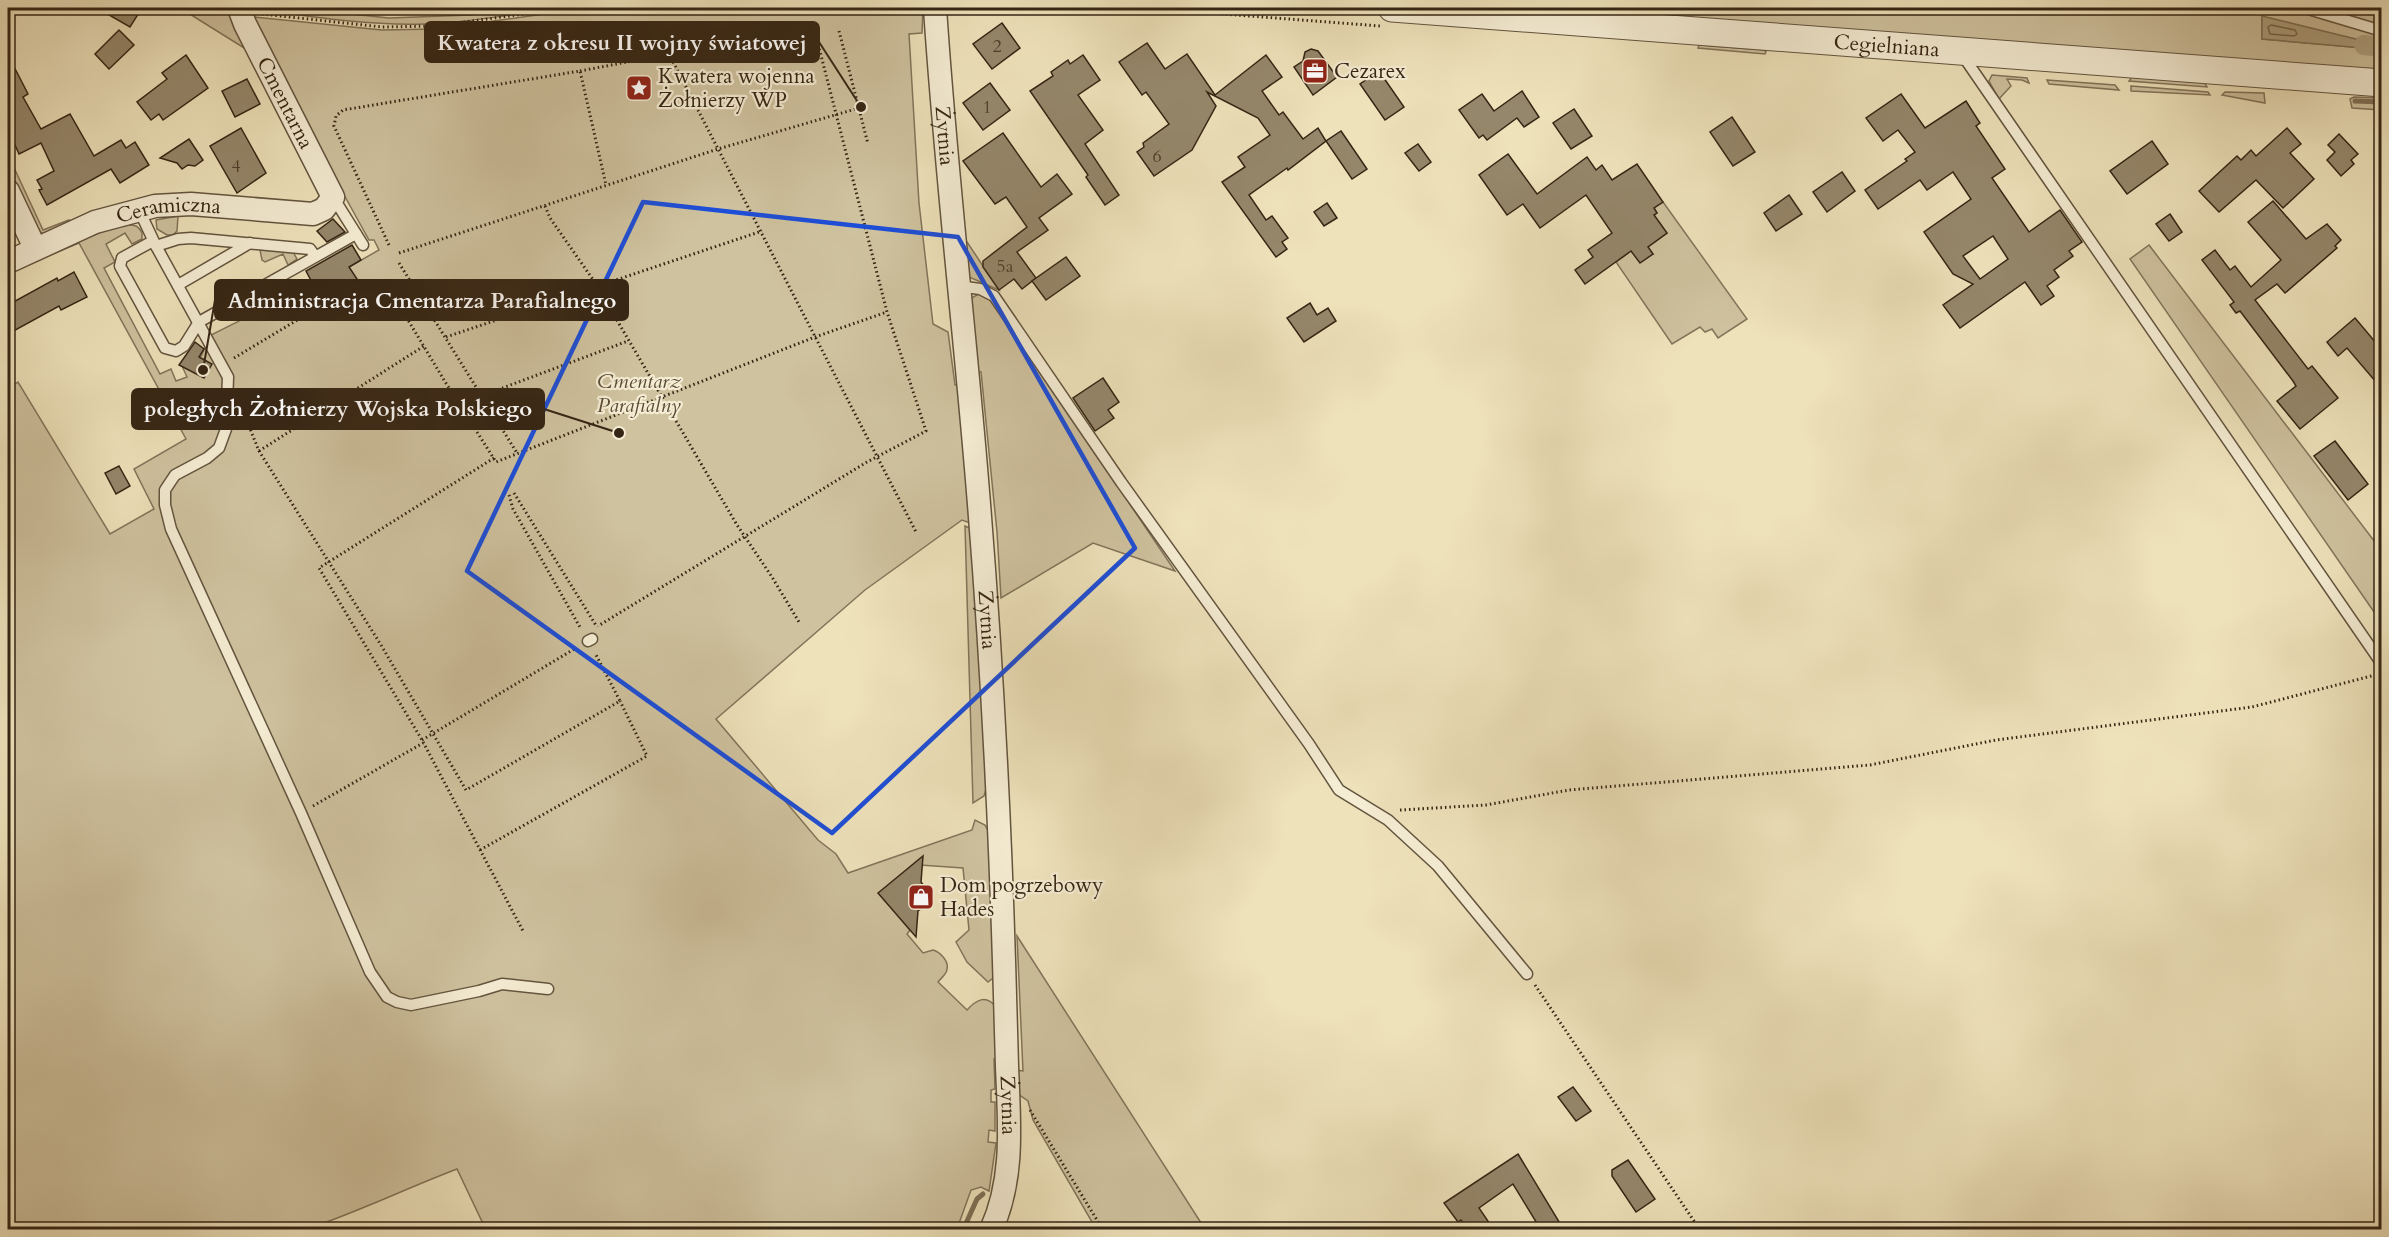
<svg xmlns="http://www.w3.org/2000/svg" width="2389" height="1237" font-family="Cardo,serif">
<rect width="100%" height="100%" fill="#eee2bb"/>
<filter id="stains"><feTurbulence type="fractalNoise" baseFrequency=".00333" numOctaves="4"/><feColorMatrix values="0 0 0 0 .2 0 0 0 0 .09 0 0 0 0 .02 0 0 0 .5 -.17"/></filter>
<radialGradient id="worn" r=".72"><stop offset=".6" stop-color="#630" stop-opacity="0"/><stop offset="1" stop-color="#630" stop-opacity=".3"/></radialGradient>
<g fill="#cfc29f" stroke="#82745a" stroke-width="1.5" fill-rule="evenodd">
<polygon points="180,8 225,8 236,23 249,51"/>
<path d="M260,8H294L389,18L471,15L513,8H553C511,15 468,22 426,24C370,26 313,17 258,9Z"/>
<path d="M588,8H923L922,33L909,34L919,203L933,324L948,332L955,385L963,384L973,524L962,520L865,590L716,719L818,840L836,854L848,873L972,830L975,820L985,825L988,830L996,971L993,978L988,982L967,962L956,942L969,930L963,868L920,865L879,893L910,930L907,934L923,953L933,950C940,952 949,961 947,969C947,974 941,978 938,982L967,1010C976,1000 986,994 996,1007L999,1058L994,1059L995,1089L991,1090V1102H995V1131L989,1130L988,1142L996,1143L989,1191L981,1187L971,1190L957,1229L486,1230L457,1169C407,1188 358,1212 307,1229L8,1230V389L18,382L110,534L154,509L134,469L186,439L79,243L50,255C66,248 121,219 136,226C138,227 141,231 142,233V239L132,244L125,233L106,244L115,262L104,268L160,374L171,369L176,381L187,377L182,366L194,371L211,335L313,284L321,299L356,280L349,267L379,250L374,240H369L254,32V17L382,30L434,29Z"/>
<path d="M1544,8H2289L2381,35V44H2377L2376,47L2381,48V71ZM2262,17L2364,41L2363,48L2262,39Z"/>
<polygon points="2317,8 2381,8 2381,27"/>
<polygon points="1699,45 1764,50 1766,52 1765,54 1698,48"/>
<polygon points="1992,75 2027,78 2029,83 2022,80 2007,79 2011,86 1999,99 1989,81"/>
<polygon points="2132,77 2204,82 2207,87 2129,81"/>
<polygon points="2047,80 2115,85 2119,90 2049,84"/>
<polygon points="2131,86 2208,92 2210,95 2131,91"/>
<polygon points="2225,92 2264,93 2265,103 2222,95"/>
<polygon points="2354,97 2381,98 2381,110 2352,108 2350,99"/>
<polygon points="10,159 43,230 69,220 71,223 45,235 37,230 8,169 8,160"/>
<polygon points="1663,202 1747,319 1718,338 1712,329 1705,332 1700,327 1672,344 1616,262 1631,251 1653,254 1648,247 1667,233 1654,215 1657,213 1654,208"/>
<polygon points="178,216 177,231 173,235 167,235 157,229 156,220"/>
<polygon points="961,233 999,290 969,277"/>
<polygon points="2149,245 2381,550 2381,622 2130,259"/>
<polygon points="260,250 293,252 297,259 288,265 283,254 265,262 262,260"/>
<polygon points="979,294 991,299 1175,571 1093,543 1001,598 997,532 981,372 974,371 967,306 973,297"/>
<polygon points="965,526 975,531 986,789 984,796 973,803"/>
<polygon points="1017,936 1205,1229 1096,1229 1033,1120 1028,1101 1018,1094 1015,1070 1023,1071"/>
</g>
<polygon fill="#afa282" stroke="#7e7056" stroke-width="1.5" points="2262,16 2364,41 2363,48 2262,39"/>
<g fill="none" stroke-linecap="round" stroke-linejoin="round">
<polygon stroke="#72644b" stroke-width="1.5" points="2271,25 2295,30 2297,34 2294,36 2270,34 2268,27"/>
<g stroke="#7e7056" stroke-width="5">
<polyline points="2355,101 2382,102"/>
<polyline points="963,1230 977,1199 983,1194"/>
</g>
<polyline stroke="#afa282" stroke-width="20" points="2364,45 2382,47"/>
</g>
<g fill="#95876b" stroke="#352514" stroke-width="1.5" fill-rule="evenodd">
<polygon points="97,8 142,8 130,27"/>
<polygon points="1002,23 1020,48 992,69 973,44"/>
<polygon points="119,30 134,45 109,69 95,54"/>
<polygon points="1147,43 1165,69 1187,54 1215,95 1266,55 1282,77 1262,91 1279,115 1283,112 1303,139 1318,128 1326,141 1288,170 1287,168 1249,195 1266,220 1272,216 1288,238 1282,242 1287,249 1276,257 1222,182 1245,167 1238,157 1270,135 1258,118 1207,92 1216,106 1192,150 1154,176 1137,152 1144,147 1143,143 1169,124 1146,92 1142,95 1119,62"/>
<polygon points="1311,49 1318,51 1337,77 1313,95 1294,67 1303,61 1305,52"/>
<polygon points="8,55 28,94 23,97 41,129 70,114 94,156 121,140 126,148 135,142 149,165 120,183 111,169 47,205 39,190 42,189 37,180 54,171 41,143 19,154 8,129"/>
<polygon points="186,55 208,88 163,120 159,114 151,120 137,102 167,79 162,73"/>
<polygon points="1083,55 1100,80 1078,95 1103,130 1085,144 1119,195 1105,205 1086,177 1088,175 1030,91 1053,76 1051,72 1068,60 1070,64"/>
<polygon points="1379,71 1404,107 1385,120 1360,84"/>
<polygon points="247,79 260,104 235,117 222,91"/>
<polygon points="990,83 1010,110 983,130 963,103"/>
<polygon points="1522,91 1539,117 1524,127 1517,118 1487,140 1483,135 1479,138 1459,110 1482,94 1494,111"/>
<path d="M1901,94L1925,128L1966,101L1980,123L1976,126L2005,169L1992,178L2029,232L2060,210L2082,242L2069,251L2073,256L2054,270L2059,277L2047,286L2054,296L2041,305L2025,282L1960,328L1943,305L1973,284L1953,274L1924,232L1971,199L1953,172L1927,190L1920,180L1878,209L1865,190L1907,161L1905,159L1915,152L1898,130L1883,141L1866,118ZM1993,236L2008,259L1980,279L1963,256Z"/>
<polygon points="1574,109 1592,136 1571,149 1553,123"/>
<polygon points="1732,117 1755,152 1733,166 1710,132"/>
<polygon points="241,128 266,173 237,193 210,146"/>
<polygon points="2287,128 2301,144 2290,153 2314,179 2283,208 2256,180 2219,212 2199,191 2237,156 2241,160 2251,150 2256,156"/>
<polygon points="1341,131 1367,169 1352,179 1326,141"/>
<polygon points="1003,133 1041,187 1057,174 1072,194 1039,218 1048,230 1017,252 1036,278 1022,289 1014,279 999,290 983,267 983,261 1027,227 1006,197 995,204 963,161"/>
<polygon points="2339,134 2358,154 2351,160 2354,164 2341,176 2327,160 2335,152 2328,145"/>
<polygon points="189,139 203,160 195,166 188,165 182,169 177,163 160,158"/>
<polygon points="2152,141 2168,164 2127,194 2110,171"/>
<polygon points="1418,144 1431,162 1419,171 1405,153"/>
<polygon points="1508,154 1537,194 1587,157 1596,170 1602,165 1612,180 1637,164 1663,202 1654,208 1657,213 1654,215 1667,233 1648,247 1653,254 1640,263 1631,251 1585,284 1575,270 1593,257 1588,250 1612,233 1586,195 1540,228 1523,204 1507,215 1479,175"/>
<polygon points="1842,172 1855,191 1827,212 1813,192"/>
<polygon points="1789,195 1802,214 1776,231 1764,213"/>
<polygon points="2273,201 2306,239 2327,224 2341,240 2335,246 2337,248 2285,293 2277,284 2255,300 2308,369 2312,366 2338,398 2300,429 2277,401 2296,386 2293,381 2240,311 2236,313 2230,305 2234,302 2202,260 2215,250 2230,270 2235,266 2251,287 2281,260 2248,222"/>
<polygon points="1327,203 1337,218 1324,226 1314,212"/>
<polygon points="2170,214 2182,232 2169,241 2156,224"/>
<polygon points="333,219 345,232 327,242 317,231"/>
<polygon points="352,245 361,260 349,267 357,279 321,299 306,271"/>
<polygon points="1066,257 1080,276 1046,300 1032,281"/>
<polygon points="74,272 87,297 61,310 59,306 8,334 8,305 57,278 58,281"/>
<polygon points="1310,303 1317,315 1328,308 1336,321 1304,342 1287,318"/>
<polygon points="2355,318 2382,350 2382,389 2347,348 2338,356 2327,342"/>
<polygon points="195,342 204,349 199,357 212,364 204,378 179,365"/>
<polygon points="1103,378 1119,402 1108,410 1114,418 1095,431 1073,398"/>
<polygon points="2335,441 2368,484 2348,500 2314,456"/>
<polygon points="119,466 130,486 116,494 105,473"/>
<polygon points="923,856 921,882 928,891 926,905 918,911 916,937 878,893"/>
<polygon points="1573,1087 1591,1111 1576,1121 1558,1097"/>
<polygon points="1518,1154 1564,1230 1541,1230 1513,1184 1479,1208 1494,1230 1468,1230 1461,1220 1458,1222 1444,1203"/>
<polygon points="1628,1160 1655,1199 1636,1212 1612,1176 1612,1170"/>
</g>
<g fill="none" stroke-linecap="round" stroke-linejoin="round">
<defs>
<g id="service">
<polyline points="2305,8 2382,31"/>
<polyline points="1961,53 2382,664"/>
<polyline points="333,197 363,245"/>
<polyline points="139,210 156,246 228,377 226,429 219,448 207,458 175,475 165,490 165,505 171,529 301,813 370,972 387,997 397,1002 411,1005 479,991 502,984 548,989"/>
<polyline points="153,241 122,258 120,266 165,348 176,351 184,346 199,322 356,234"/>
<polyline points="156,246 178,239 191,238 310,249 315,256"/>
<polyline points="178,285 250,243"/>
<polyline points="958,286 980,289 994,296 1121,482 1309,744 1339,790 1388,820 1438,866 1527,974"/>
<polyline points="588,641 592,639"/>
</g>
<g id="minor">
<path id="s1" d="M935,8C945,161 963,315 976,468C990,632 999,797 1004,961C1005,996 1006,1031 1007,1066C1009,1121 1015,1178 991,1230"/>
<polyline points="8,191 35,248"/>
<path id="s2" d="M8,262L95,222L155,206L191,204L313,214L324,209L333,197L245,24L239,8"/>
</g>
<g id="tertiary">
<path id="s3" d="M1392,8L2382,83"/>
</g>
</defs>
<use href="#service" stroke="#63543e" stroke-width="13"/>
<use href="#minor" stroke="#63543e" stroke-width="25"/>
<use href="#tertiary" stroke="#63543e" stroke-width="29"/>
<g stroke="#352514" stroke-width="3" stroke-dasharray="1.5 3" stroke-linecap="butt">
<polyline points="1145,8 1380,26"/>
<polyline points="262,14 382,27 435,26 569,8"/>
<polyline points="839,31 868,144"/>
<polyline points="669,54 916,532"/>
<polyline points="580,71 669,54 816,36 887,312 926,431 867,462 598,626"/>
<polyline points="545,206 550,218 594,281 737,525 772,577 799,622"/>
<polyline points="389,245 334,126 336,116 343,110 580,71 606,185"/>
<polyline points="399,253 718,149 859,108"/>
<polyline points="399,263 517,453"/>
<polyline points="390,290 444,380 496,462 815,337 887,312"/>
<polyline points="446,337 762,231"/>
<polyline points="234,358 359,283"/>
<polyline points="481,396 628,341"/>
<polyline points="242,409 259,451 381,645 466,790 620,701 595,653"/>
<polyline points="259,451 424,346"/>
<polyline points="494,458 319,568 422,740 523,931"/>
<polyline points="514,493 597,627"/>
<polyline points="509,495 513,509 581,629"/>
<polyline points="422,740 576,648"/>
<polyline points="313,806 423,743"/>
<polyline points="1400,810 1486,805 1569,790 1870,765 1996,740 2252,707 2375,675"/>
<polyline points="480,850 647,756 620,701"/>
<polyline points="1535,985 1700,1230"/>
<polyline points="1030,1110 1103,1230"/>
</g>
<use href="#service" stroke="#f4ecd3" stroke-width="10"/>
<use href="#minor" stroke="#f4ecd3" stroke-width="22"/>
<use href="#tertiary" stroke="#f4ecd3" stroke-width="27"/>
</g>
<path fill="none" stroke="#1d4ed8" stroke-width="4.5" stroke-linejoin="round" d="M643,202L958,237L1135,548L832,833L467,571Z"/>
<defs>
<symbol id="office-square" viewBox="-11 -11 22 22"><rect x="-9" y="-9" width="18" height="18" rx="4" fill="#8f2418" stroke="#f4ecd3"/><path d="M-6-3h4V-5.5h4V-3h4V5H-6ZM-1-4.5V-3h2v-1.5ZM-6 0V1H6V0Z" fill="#fff"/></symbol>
<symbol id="sight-square" viewBox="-11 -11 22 22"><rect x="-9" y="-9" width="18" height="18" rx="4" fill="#8f2418" stroke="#f4ecd3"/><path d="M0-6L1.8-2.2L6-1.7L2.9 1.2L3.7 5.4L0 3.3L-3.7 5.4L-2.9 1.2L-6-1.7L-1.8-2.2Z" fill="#fff"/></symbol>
<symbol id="shop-square" viewBox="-11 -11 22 22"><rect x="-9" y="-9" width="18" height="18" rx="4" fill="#8f2418" stroke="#f4ecd3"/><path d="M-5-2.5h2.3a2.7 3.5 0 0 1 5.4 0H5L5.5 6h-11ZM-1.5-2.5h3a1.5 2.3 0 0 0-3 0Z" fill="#fff"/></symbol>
</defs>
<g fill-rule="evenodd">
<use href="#office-square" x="1300" y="56" width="30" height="30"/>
<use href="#sight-square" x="624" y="73" width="30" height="30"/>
<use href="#shop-square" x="906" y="882" width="30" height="30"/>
</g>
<g text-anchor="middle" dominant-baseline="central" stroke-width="4.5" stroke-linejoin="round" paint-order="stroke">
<g font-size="18" fill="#4d3e2a">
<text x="997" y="46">2</text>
<text x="987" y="107">1</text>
<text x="1157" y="156">6</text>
<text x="236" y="166">4</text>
<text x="1005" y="266">5a</text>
</g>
<g font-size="21" fill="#352514" stroke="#f4ecd3">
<text stroke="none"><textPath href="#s3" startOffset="496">Cegielniana</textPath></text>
<text transform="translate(285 103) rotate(63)">Cmentarna</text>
<text stroke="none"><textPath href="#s1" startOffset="128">Żytnia</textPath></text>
<text stroke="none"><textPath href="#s2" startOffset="171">Ceramiczna</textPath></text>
<text stroke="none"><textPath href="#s1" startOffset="614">Żytnia</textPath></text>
<text stroke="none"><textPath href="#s1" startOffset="1100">Żytnia</textPath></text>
</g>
<g font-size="21" fill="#352514" stroke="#f4ecd3" text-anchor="start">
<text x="1334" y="71">Cezarex</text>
<text x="658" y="76">Kwatera wojenna<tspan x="658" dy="24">Żołnierzy WP</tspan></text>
<text x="940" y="885">Dom pogrzebowy<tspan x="940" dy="24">Hades</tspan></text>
</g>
<g font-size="21" font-style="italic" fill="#5c4c37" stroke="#f4ecd3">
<text x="639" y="381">Cmentarz<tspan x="639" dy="24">Parafialny</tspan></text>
</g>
</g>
<path fill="none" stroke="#352514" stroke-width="2" d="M861 107L819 42M203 370L215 300M619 433L544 409"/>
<g fill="#352514" stroke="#f4ecd3" stroke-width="2">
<circle cx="861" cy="107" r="6"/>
<circle cx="203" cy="370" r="6"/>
<circle cx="619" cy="433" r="6"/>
</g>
<g fill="#352514" stroke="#352514" stroke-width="2">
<rect x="425" y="22" width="394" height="40" rx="6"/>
<rect x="215" y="280" width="413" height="40" rx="6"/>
<rect x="132" y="389" width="412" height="40" rx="6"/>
</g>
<g font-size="22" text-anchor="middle" font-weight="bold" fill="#fff">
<text x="622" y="50">Kwatera z okresu II wojny światowej</text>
<text x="422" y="308">Administracja Cmentarza Parafialnego</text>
<text x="338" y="416">poległych Żołnierzy Wojska Polskiego</text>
</g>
<rect width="2389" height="1237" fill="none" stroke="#eee2bb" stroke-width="30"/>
<rect x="9" y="9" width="2371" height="1219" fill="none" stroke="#352514" stroke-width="3"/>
<rect x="15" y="15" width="2359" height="1207" fill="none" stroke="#352514" stroke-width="1.5"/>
<rect width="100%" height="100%" filter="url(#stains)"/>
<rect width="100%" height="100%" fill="url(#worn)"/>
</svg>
